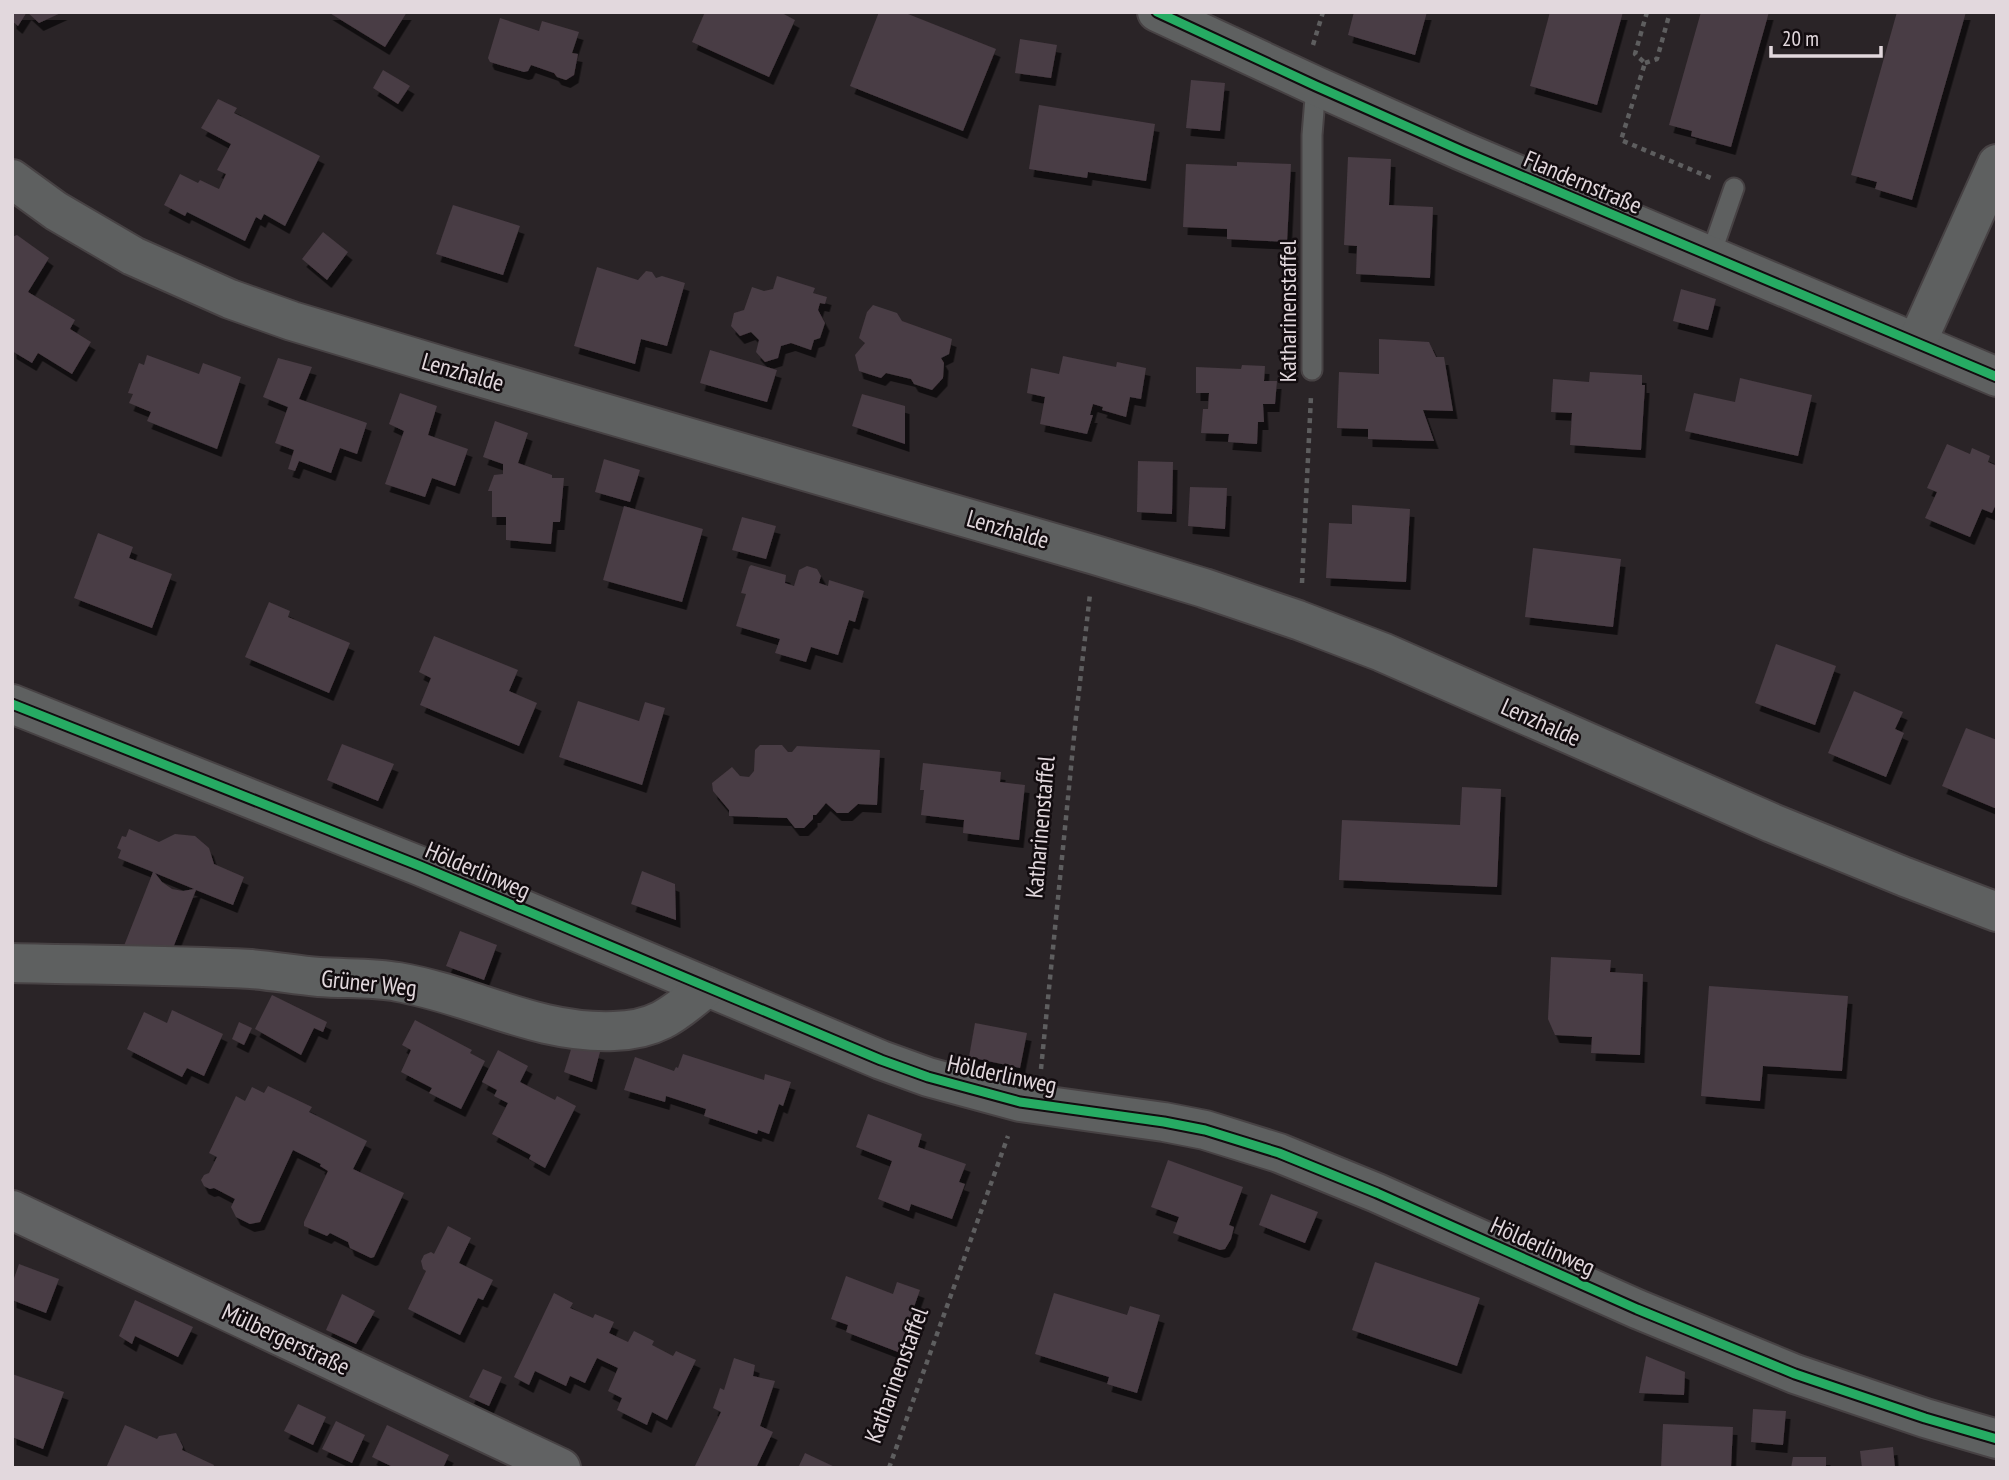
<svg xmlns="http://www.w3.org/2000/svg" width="2009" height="1480" font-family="'PT Sans Narrow',sans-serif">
<defs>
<filter id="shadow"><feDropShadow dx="4.5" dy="8" stdDeviation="0" flood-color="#0009"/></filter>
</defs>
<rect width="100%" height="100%" fill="#2a2427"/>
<g fill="#493c44" fill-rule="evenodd" filter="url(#shadow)">
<polygon points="12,12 27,12 18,26 12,21"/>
<polygon points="27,12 63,12 39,23"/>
<polygon points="328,12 407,12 385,47"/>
<polygon points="705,12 780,12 795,20 769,77 692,42"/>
<polygon points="879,12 903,12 996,49 963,131 850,86"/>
<polygon points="1354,12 1427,12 1415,55 1348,35"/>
<polygon points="1550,12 1623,12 1597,105 1530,86"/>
<polygon points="1701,12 1769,12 1731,147 1691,136 1692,131 1669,125"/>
<polygon points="1897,12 1966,12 1912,200 1875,189 1877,182 1851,175"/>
<polygon points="500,18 539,31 542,21 579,32 572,53 578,54 574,75 566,80 557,77 554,73 531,65 528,71 524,72 490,62 488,58"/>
<polygon points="1020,39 1057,45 1051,78 1015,73"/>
<polygon points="383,70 410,86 398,104 373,88"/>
<polygon points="1191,80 1225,83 1220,131 1186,128"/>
<polygon points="218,99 237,108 234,113 320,156 285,226 264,214 261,220 256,217 245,241 187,212 185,216 164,205 180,174 198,183 200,180 219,189 226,174 217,170 231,144 201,128"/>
<polygon points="1039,105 1155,124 1146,181 1088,172 1087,178 1029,169"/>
<polygon points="1348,157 1391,159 1389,205 1433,207 1430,278 1356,274 1357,246 1344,245"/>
<polygon points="1237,162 1291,164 1287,242 1227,239 1227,229 1183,227 1186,164 1237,166"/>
<polygon points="453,205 520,226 503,275 436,254"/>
<polygon points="323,232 348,252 327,280 302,259"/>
<polygon points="17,235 49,258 28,292 75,320 70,329 91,342 72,374 38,353 32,363 12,351 12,237"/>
<polygon points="597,267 638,280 646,271 652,272 656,278 662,276 685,283 667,346 641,339 635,364 574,346"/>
<polygon points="777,276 815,288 813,293 827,297 825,304 820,303 818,310 825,323 820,338 814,340 811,350 791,343 781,346 778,358 765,362 756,352 759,340 751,332 740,336 731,326 734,313 744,310 752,287 764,291 773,289"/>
<polygon points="1681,289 1716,299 1708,330 1673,321"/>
<polygon points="873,305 897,313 902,321 952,339 949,354 941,358 944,363 943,378 932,390 914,384 911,379 886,373 881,378 859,371 855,355 865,343 859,338 867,312"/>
<polygon points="1379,339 1429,342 1436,357 1444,357 1453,411 1423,410 1434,441 1368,439 1368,429 1337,428 1339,372 1379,374"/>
<polygon points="710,350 777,370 767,402 700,383"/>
<polygon points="147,355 199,374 203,363 241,377 217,449 147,421 151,412 129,403 133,394 128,393 139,363 144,365"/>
<polygon points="1063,356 1116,367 1117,362 1146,368 1141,399 1130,397 1126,417 1102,410 1103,407 1093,404 1090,415 1093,415 1087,434 1040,424 1045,397 1027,393 1031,368 1059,374"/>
<polygon points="278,358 312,367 299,399 367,423 357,454 340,448 331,473 299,461 295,471 288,469 294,450 275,443 288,407 263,397"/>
<polygon points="1242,365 1265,366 1264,381 1277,381 1275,404 1263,404 1264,422 1258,422 1257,444 1228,442 1229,434 1201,433 1203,409 1208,409 1209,393 1196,393 1196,367 1241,369"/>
<polygon points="1590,372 1642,375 1642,385 1645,385 1641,450 1570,445 1572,413 1551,412 1553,379 1589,382"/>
<polygon points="1740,378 1812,395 1798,456 1685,431 1694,393 1735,402"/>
<polygon points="400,393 437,406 428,435 468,449 455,486 432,478 425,497 385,484 404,431 389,424"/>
<polygon points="862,394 905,406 905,444 852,426"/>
<polygon points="495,421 528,433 518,463 552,475 552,478 564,478 560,522 553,522 551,544 506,540 506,517 492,517 492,491 488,491 494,475 503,474 503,464 483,457"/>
<polygon points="1947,444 1970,454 1972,448 1990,456 1988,462 1997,466 1997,502 1992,513 1982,509 1970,537 1925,518 1937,492 1927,488"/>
<polygon points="604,459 640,470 630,502 595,492"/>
<polygon points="1138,461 1173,462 1172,514 1137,512"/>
<polygon points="1190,487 1227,488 1225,529 1188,526"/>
<polygon points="1352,505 1410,509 1406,582 1326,578 1329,523 1352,524"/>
<polygon points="624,506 703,529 682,602 603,580"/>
<polygon points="742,517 776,526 766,559 732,550"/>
<polygon points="98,533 133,547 129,558 172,574 152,628 74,598"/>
<polygon points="1533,548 1621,559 1613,627 1525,617"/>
<polygon points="751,565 786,575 785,583 794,586 799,570 807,566 817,569 821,576 819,583 828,586 829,580 864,591 855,622 849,620 838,655 811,647 806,662 775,653 780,639 736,626 746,594 741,593 749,567"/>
<polygon points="269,602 290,611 288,617 350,643 329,693 245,657"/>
<polygon points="434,636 518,670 509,691 537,703 519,746 420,705 431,678 419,672"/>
<polygon points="1776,644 1836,666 1815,725 1755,703"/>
<polygon points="1854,691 1903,712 1895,729 1904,733 1886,777 1828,753"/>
<polygon points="578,701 639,721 645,702 665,708 642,785 559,757"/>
<polygon points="1966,728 1997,740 1997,809 1942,786"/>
<polygon points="342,744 394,764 378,801 327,780"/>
<polygon points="760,745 782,745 788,752 792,752 797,746 880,750 877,805 858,804 848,813 837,813 826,803 816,815 813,815 813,819 804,828 795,828 787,818 729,816 729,810 713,791 712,783 732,767 740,776 749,777 754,771 755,750"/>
<polygon points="923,763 1001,772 1000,782 1025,785 1019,840 963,833 964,820 921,815 924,790 920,790"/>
<polygon points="1462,787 1501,789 1497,887 1339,880 1342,820 1460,825"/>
<path d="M129,829L159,842L175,834L195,836L209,848L214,864L244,877L233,905L196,890L169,958L159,956L135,945L130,956H120L153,872L118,858L121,850L117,848L122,836L126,837ZM155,873L194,889L183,891L172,889L162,882Z"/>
<polygon points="642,871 675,884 676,920 631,904"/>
<polygon points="460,931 497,945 484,980 446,966"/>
<polygon points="1551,957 1611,960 1610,972 1643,974 1640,1055 1591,1053 1592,1037 1555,1035 1548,1019"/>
<polygon points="1709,986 1848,996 1842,1071 1763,1066 1760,1101 1701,1096"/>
<polygon points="272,995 327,1022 323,1032 314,1028 301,1055 255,1029"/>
<polygon points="172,1010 223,1034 204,1076 187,1068 182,1077 127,1049 144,1012 167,1023"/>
<polygon points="415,1020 472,1050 470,1053 485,1061 461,1109 429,1093 432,1088 401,1072 411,1050 402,1045"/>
<polygon points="239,1022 252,1028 244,1045 232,1039"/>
<polygon points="975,1023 1027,1033 1020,1068 969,1057"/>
<polygon points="573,1043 600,1052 592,1082 564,1072"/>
<polygon points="498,1050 528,1066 520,1082 555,1100 557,1096 576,1106 545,1168 529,1159 531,1155 492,1134 508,1103 494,1096 497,1090 482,1082"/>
<polygon points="683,1054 764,1080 765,1074 791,1082 783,1106 779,1104 769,1134 758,1130 757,1134 704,1116 706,1109 666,1096 665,1102 624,1090 635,1057 674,1071 676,1067 678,1068"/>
<polygon points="268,1086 312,1107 309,1112 367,1141 353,1169 404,1193 374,1257 371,1258 350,1248 348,1242 330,1233 327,1236 304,1226 304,1222 328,1171 320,1166 321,1164 293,1150 260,1222 250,1224 236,1217 231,1207 235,1199 214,1188 210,1189 204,1186 201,1180 204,1175 209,1173 217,1157 209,1153 236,1096 245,1101 252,1087 264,1093"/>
<polygon points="868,1114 922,1134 918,1147 966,1164 959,1182 965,1184 952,1219 911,1204 909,1211 878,1199 892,1161 856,1147"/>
<polygon points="1168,1160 1243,1187 1229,1225 1234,1227 1231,1239 1225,1249 1220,1250 1173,1233 1179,1217 1151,1207"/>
<polygon points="1271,1194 1318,1212 1305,1243 1259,1225"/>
<polygon points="448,1226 471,1238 459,1263 493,1280 483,1300 478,1298 460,1335 408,1309 426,1271 423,1269 421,1261 424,1255 431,1252 434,1254"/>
<polygon points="1375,1262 1480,1298 1457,1366 1352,1330"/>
<polygon points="19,1264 59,1279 46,1313 12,1300 12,1284"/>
<polygon points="846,1276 893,1294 897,1282 920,1290 898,1352 846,1332 848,1325 831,1319"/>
<polygon points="554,1293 573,1303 570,1308 593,1318 595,1314 614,1322 609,1333 628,1342 634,1331 654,1341 652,1345 673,1356 676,1351 696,1360 667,1420 652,1412 647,1425 617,1410 622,1398 608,1391 618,1368 597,1358 585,1383 570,1376 566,1386 535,1371 529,1385 514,1377"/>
<polygon points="1054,1293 1127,1315 1130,1306 1160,1315 1137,1393 1107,1384 1109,1377 1035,1354"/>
<polygon points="342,1294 375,1311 356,1344 326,1330"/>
<polygon points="135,1300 193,1327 178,1357 135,1336 132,1344 119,1336"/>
<polygon points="1646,1356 1685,1372 1684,1395 1639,1393"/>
<polygon points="734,1358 755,1365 753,1376 775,1381 760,1426 773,1432 756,1468 694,1468 721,1412 713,1408 720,1388 724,1390"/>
<polygon points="483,1369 502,1377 489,1406 469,1397"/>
<polygon points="12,1374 64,1392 43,1449 12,1437"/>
<polygon points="298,1404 326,1417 313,1445 284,1431"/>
<polygon points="1753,1409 1786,1411 1783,1445 1751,1442"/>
<polygon points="336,1421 365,1435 352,1463 322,1449"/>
<polygon points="1663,1424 1733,1427 1731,1468 1661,1468"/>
<polygon points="125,1425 157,1439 159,1436 176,1433 183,1447 182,1450 214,1465 213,1468 106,1468"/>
<polygon points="387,1425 449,1455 443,1468 395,1468 372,1457"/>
<polygon points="1893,1447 1895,1468 1862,1468 1860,1451"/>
<polygon points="805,1453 837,1468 798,1468"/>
<polygon points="1793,1457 1826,1457 1826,1468 1791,1468"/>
</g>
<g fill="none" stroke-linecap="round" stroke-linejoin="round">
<defs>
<g id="lane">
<polyline points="1710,257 1734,188"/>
<polyline points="1312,370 1312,135 1316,86"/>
</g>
<g id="street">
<polyline points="1157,12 1316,86 1462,151 1997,377"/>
<polyline points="12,179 56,211 133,256 230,299 292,321 452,369 1095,555 1204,588 1298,620 1382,652 1772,823 1905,877 1997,912"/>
<polyline points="1917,342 1997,164"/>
<polyline points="12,704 420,866 881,1060 928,1077 1020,1102 1164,1122 1205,1130 1279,1153 1377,1193 1637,1309 1795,1374 1925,1418 1997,1439"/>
<path d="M12,963C92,965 171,965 251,969C274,971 296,975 319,977C345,979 372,977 398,982C473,995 536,1034 614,1031C658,1030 675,1013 707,987"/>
</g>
<polyline id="secondary" points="12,1210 561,1468"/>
</defs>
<use href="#lane" stroke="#474244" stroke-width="23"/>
<use href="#street" stroke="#474244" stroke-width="42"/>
<use href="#secondary" stroke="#474244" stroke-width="42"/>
<g stroke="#5e5e5f" stroke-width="4.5" stroke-dasharray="5 5" stroke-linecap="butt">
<polyline points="1647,12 1635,54 1645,63 1621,140 1711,178"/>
<polyline points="1313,45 1323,12"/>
<polyline points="1645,63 1657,59 1670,12"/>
<polyline points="1302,583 1311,396"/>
<polyline points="1041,1069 1076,717 1090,594"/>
<polyline points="889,1468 1008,1136"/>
</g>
<use href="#lane" stroke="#5e6060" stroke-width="19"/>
<use href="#street" stroke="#5e6060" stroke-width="38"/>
<use href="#secondary" stroke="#616263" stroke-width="38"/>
<defs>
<g id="cycleway">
<polyline points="1157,12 1316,86 1462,151 1997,377"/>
<polyline points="12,704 420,866 881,1060 928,1077 1020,1102 1164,1122 1205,1130 1279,1153 1377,1193 1637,1309 1795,1374 1925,1418 1997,1439"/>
</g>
</defs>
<use href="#cycleway" stroke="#120c0f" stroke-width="13"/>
<use href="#cycleway" stroke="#26ab63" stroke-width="9"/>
</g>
<g text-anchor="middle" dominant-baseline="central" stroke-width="5" stroke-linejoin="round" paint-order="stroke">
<g font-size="24" fill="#e2d8dd" stroke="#120c0f">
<text transform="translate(1583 182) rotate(23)">Flandernstraße</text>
<text transform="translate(1287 311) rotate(-90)">Katharinenstaffel</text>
<text transform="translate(463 372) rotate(16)">Lenzhalde</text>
<text transform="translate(1008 529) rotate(16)">Lenzhalde</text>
<text transform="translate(1541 722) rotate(24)">Lenzhalde</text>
<text transform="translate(1040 827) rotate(-85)">Katharinenstaffel</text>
<text transform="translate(478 870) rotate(23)">Hölderlinweg</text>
<text transform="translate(369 983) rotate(6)">Grüner Weg</text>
<text transform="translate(1002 1074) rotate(12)">Hölderlinweg</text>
<text transform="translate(1543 1246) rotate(24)">Hölderlinweg</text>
<text transform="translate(286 1339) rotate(25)">Mülbergerstraße</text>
<text transform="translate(896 1375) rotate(-70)">Katharinenstaffel</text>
</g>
</g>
<rect width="2009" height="1480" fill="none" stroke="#e2d8dd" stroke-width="28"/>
<path d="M1771 46v10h110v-10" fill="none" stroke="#e2d8dd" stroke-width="3.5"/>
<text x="1782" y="46" font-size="21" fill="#e2d8dd" stroke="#120c0f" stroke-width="5" paint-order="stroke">20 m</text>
</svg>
